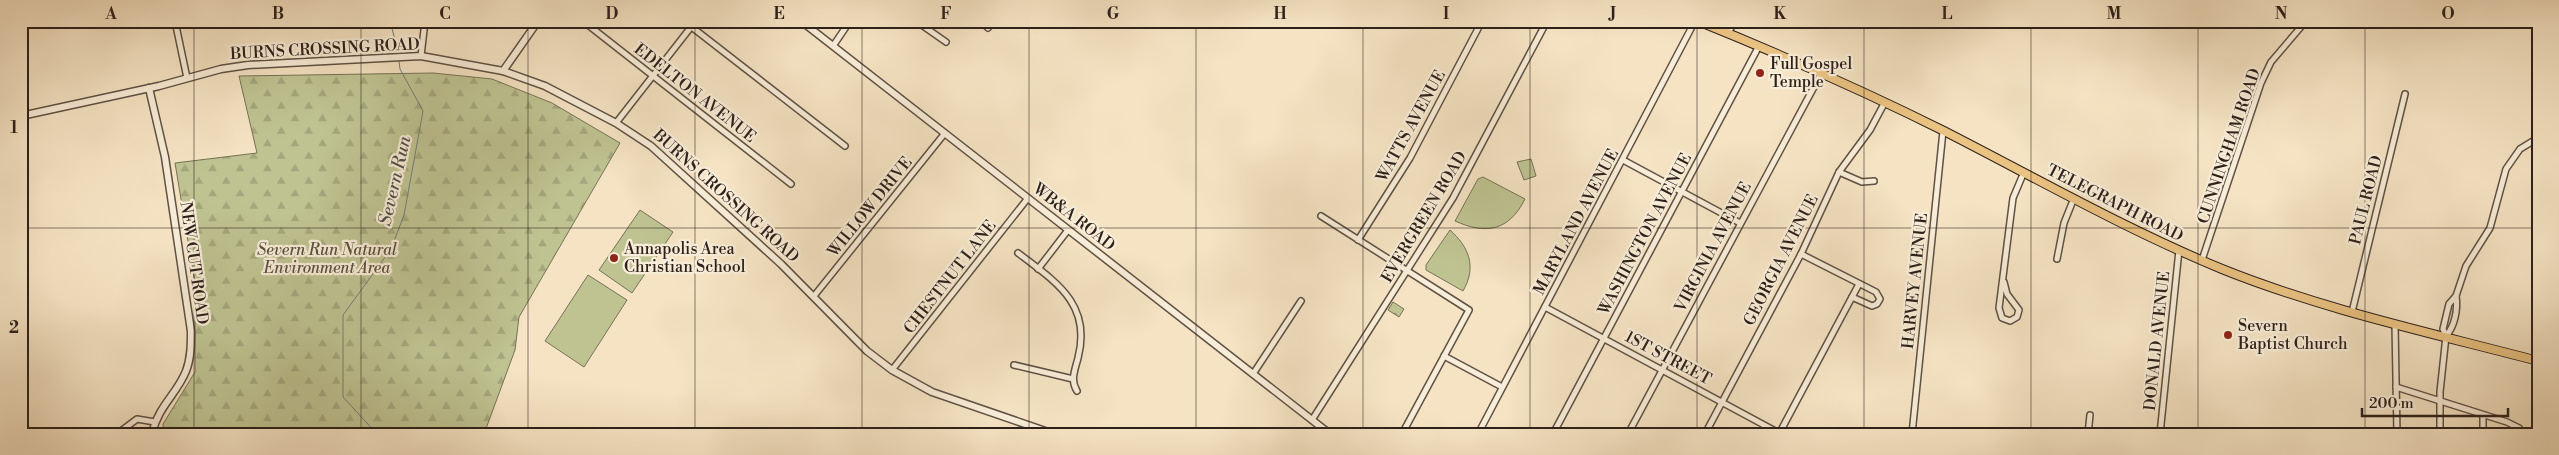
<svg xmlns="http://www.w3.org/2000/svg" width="2559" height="455" font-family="'Libre Bodoni',serif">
<defs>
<pattern id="forest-firs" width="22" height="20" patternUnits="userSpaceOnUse" patternTransform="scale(1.25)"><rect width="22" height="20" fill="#bfc392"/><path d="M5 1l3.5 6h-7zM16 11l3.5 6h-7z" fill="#a4a77d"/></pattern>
<pattern id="cemetery-stones" width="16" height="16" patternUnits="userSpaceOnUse" patternTransform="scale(1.25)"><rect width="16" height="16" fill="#bfc392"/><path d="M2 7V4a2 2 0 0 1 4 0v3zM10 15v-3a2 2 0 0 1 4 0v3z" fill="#a4a77d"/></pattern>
</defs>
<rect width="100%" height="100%" fill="#f5e3c3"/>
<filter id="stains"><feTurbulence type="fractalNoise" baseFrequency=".004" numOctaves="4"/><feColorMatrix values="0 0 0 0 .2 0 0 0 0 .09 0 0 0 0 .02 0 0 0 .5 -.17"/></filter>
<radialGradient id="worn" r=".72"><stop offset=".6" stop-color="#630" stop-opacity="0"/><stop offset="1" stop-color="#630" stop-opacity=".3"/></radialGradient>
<g fill="#bfc392" stroke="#767256">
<polygon points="1531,159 1536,176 1524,180 1517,162"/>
<path d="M1483,177L1525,199C1509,231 1486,235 1455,221L1478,179Z"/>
<polygon points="640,210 673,232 632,293 599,270"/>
<path d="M1450,230C1469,247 1477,267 1463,291L1426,270V265Z"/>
<polygon points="588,275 627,300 584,367 545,341"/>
</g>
<polygon fill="url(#forest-firs)" stroke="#767256" points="433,73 492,79 552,103 620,143 519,317 515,350 484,434 163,434 163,424 195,372 195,283 175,163 257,153 239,76"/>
<polygon fill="url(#cemetery-stones)" stroke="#767256" points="1393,302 1404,309 1399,317 1388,310"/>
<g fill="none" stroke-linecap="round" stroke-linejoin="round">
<g stroke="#717e7b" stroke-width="1">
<polyline points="390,21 398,51"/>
<polyline points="377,434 343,397 343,315 391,249 404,215 423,111 400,69 399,61"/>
</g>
<defs>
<g id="minor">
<polyline points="175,21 187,78"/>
<polyline points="583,21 791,184"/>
<polyline points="684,21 845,146"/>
<polyline points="916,21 946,42"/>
<polyline points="981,21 988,28"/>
<polyline points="1728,33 1735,21"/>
<polyline points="833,46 850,21"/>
<polyline points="421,56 425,21"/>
<polyline points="616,123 691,27"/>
<polyline points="1623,160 1740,223"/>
<polyline points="1839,172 1862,182 1874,181"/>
<polyline points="1321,216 1469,310 1402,434"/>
<polyline points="1358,240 1410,158 1482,21"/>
<path d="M1018,253C1056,282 1092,304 1078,358C1075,370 1070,380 1077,391"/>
<polyline points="1801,254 1876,292 1880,299 1877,304 1872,306 1852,297"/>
<polyline points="2057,259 2064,223 2074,198"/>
<polyline points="2202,260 2261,83 2271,62 2306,21"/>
<polyline points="1038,269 1068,230"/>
<polyline points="2004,282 2007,294 2019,310 2017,317 2010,321 2002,318 1999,308 2013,198 2024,172"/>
<polyline points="814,296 945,133"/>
<polyline points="1545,307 1779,433"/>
<polyline points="2352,312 2405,94"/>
<polyline points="2395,324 2397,434"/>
<path d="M2446,336C2455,326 2458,309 2456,296"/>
<polyline points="1444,356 1502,387"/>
<polyline points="1014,365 1073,379"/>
<polyline points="892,370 1028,198"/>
<polyline points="1253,374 1301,301"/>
<polyline points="2396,387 2507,422 2519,428 2523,434"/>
<polyline points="2483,415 2483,434"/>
<polyline points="1312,420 1453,198 1547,21"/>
<polyline points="117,434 137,419 155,422"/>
<polyline points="1478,434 1695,21"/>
<polyline points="1553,434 1759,46"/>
<polyline points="1628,434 1822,72"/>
<polyline points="1705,434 1801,254 1839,172 1870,130 1885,102"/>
<polyline points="1779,434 1859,284"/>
<polyline points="1912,434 1943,131"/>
<polyline points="2088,434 2090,415"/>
<polyline points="2160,434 2179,250"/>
<polyline points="2440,434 2440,392 2446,336 2443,329 2449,304 2456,296 2466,266 2490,228 2506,169 2520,149 2538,138"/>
</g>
<g id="tertiary">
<polyline points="801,21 1330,434"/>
<polyline points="503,71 538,21"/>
<path d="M149,88L165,157L191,331C191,344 191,358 186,371C177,394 158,406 152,434"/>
<polyline points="21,116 159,86 221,69 248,65 421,56 503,71 545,86 616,123 651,146 781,264 867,351 892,370 932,392 1054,434"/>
</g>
<path id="primary" d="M1698,21C1782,55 1864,91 1944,131C2036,178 2127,230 2222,269C2324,310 2432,333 2538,361"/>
</defs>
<use href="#minor" stroke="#5f5144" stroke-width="8"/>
<use href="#tertiary" stroke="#5f5144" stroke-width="9"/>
<use href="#primary" stroke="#2d201a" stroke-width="10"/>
<use href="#minor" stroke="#f8edd8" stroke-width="5"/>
<use href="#tertiary" stroke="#f8edd8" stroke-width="6"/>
<use href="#primary" stroke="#eac282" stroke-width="8"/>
</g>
<path fill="none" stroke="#2d201a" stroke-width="1" stroke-opacity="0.55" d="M194,21V434M361,21V434M528,21V434M695,21V434M862,21V434M1029,21V434M1196,21V434M1363,21V434M1530,21V434M1697,21V434M1864,21V434M2031,21V434M2198,21V434M2365,21V434M21,228H2538"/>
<g fill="#8f2418" stroke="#f8edd8" stroke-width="2">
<circle cx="1760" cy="73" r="5"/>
<circle cx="614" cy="258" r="5"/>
<circle cx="2228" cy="335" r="5"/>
</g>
<g text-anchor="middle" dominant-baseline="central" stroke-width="4.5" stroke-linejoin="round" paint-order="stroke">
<g font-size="16" fill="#2d201a" stroke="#f8edd8">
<text transform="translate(325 49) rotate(-3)">BURNS CROSSING ROAD</text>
<text transform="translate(695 93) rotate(38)">EDELTON AVENUE</text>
<text transform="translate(1411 126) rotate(-61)">WATTS AVENUE</text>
<text transform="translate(2229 146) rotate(-71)">CUNNINGHAM ROAD</text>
<text transform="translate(726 196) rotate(42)">BURNS CROSSING ROAD</text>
<text transform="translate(2366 200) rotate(-76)">PAUL ROAD</text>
<text transform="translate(2115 203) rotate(27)">TELEGRAPH ROAD</text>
<text transform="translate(870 207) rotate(-51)">WILLOW DRIVE</text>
<text transform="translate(1074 217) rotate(38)">WB&amp;A ROAD</text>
<text transform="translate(1424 217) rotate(-59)">EVERGREEN ROAD</text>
<text transform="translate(1576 222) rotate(-62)">MARYLAND AVENUE</text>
<text transform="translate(1645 234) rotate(-62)">WASHINGTON AVENUE</text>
<text transform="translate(1713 247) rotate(-62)">VIRGINIA AVENUE</text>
<text transform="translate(1781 260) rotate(-63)">GEORGIA AVENUE</text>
<text transform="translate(194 263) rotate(82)">NEW CUT ROAD</text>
<text transform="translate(950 277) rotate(-52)">CHESTNUT LANE</text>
<text transform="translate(1915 281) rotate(-84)">HARVEY AVENUE</text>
<text transform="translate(2157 341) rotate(-84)">DONALD AVENUE</text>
<text transform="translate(1668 358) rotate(28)">1ST STREET</text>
</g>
<g font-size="16" fill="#2d201a" stroke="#f8edd8" text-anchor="start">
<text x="1770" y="64">Full Gospel<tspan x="1770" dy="18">Temple</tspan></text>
<text x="624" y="249">Annapolis Area<tspan x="624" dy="18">Christian School</tspan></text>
<text x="2238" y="326">Severn<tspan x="2238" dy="18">Baptist Church</tspan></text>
</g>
<g font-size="16" font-style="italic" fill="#59513e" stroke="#f8edd8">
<text x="327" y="250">Severn Run Natural<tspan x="327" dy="18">Environment Area</tspan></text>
</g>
<g font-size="18" font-style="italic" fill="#4f4f4a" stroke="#f8edd8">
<text transform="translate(395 181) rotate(-77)">Severn Run</text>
</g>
</g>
<rect width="2559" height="455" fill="none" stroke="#f5e3c3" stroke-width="55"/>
<path d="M2362 408v8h146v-8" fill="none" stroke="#2d201a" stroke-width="2.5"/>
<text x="2369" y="408" font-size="15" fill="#2d201a" stroke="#f8edd8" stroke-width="4" paint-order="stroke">200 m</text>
<rect x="28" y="28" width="2504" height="400" fill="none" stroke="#2d201a" stroke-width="2"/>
<g font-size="16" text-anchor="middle" font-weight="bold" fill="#2d201a">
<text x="111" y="19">A</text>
<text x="278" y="19">B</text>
<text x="445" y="19">C</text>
<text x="612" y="19">D</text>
<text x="779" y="19">E</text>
<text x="946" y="19">F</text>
<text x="1113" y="19">G</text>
<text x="1280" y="19">H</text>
<text x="1446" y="19">I</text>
<text x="1613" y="19">J</text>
<text x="1780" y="19">K</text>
<text x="1947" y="19">L</text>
<text x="2114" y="19">M</text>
<text x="2281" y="19">N</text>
<text x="2448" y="19">O</text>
<text x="14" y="133">1</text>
<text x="14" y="333">2</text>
</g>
<rect width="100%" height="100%" filter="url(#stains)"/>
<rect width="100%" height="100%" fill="url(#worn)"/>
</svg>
